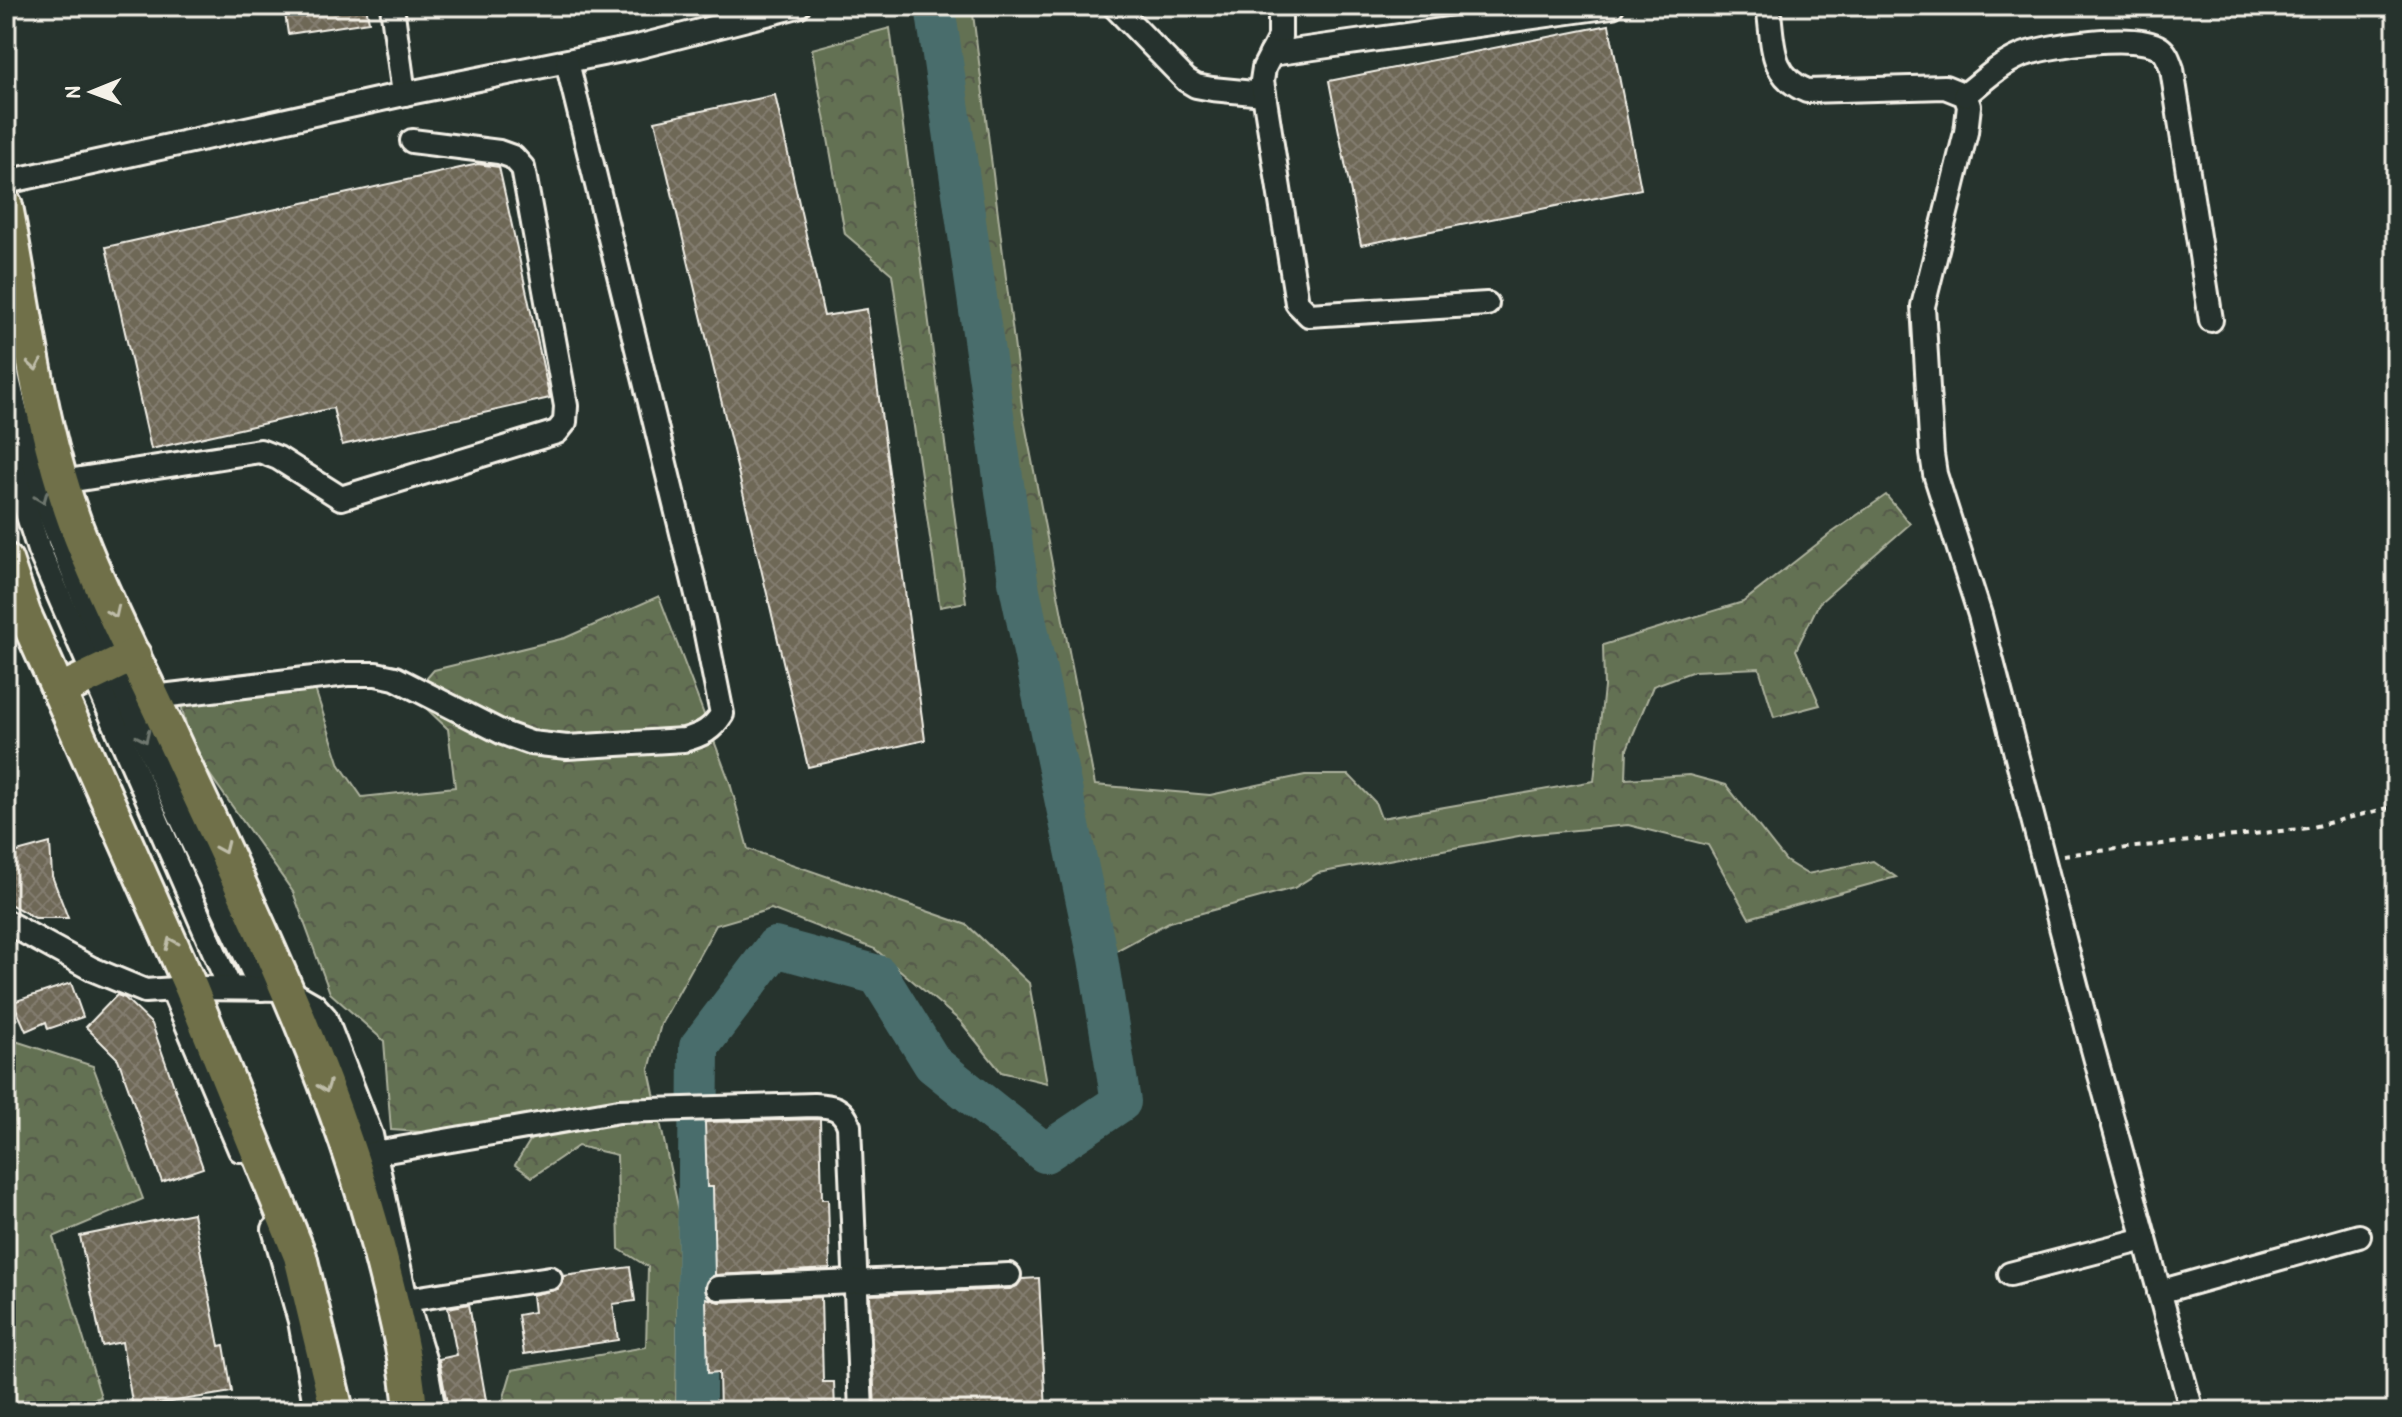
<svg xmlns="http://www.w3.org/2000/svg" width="2402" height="1417" font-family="'Patrick Hand',sans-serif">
<defs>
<pattern id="forest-crowns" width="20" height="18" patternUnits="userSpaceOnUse" patternTransform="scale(2)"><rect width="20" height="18" fill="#647152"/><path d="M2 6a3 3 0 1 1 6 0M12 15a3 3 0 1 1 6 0" fill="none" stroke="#555a4b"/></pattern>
<pattern id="building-cross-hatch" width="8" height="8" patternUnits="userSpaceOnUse" patternTransform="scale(2)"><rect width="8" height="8" fill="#6e6757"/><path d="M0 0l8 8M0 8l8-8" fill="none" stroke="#837d6f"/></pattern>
</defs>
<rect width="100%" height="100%" fill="#26332d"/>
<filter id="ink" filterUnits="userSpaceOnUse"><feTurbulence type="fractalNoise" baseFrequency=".0125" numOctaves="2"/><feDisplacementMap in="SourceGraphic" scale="16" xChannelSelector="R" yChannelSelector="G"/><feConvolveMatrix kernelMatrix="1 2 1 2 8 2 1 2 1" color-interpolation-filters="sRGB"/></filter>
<g filter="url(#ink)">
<g fill="url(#forest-crowns)" stroke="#acb19d" stroke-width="2">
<polygon points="952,6 972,6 1023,414 1095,785 1210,795 1305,775 1349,775 1375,802 1381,818 1594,781 1604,687 1603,645 1743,602 1830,534 1886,495 1910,524 1819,603 1796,650 1820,705 1774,717 1759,668 1694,671 1653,686 1627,749 1626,779 1689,775 1726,785 1786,861 1807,874 1873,861 1896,877 1749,918 1708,845 1628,825 1524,835 1318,873 1294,888 1169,922 1114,952 1081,824 1015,506"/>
<polygon points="890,28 966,602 940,607 892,274 845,234 812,49"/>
<polygon points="659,596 730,783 748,849 967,925 1029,983 1047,1083 1001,1072 960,1021 875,949 771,909 716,925 661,1024 649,1070 679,1211 676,1411 620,1411 619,1399 554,1411 500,1411 512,1370 646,1347 648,1267 619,1249 617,1155 578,1146 532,1177 515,1165 531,1139 391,1130 384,1041 330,993 293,892 193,751 181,705 315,689 340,765 362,797 455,787 448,729 412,695 434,670 565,638"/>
<polygon points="6,1038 93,1066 143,1199 53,1237 101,1397 54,1411 6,1411"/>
</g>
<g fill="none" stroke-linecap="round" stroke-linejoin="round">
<polyline stroke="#496d6c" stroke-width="40" points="696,1411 699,1047 775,947 878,975 933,1064 1045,1153 1121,1102 1098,958 1018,581 935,6"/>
</g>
<g fill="url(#building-cross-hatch)" stroke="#f4f1e8" stroke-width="2">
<polygon points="284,6 366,6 369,22 288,34"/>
<polygon points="1609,25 1641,189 1361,245 1329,81"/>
<polygon points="775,95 824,316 867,309 925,740 808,767 655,121"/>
<polygon points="478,164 499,167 550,398 342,445 333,408 151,449 106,247"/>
<polygon points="50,843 52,876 68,918 35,918 6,902 6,855"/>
<polygon points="71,983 83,1017 48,1029 46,1022 26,1031 13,1002"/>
<polygon points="117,995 125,998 152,1024 203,1168 162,1182 118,1059 86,1027"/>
<polygon points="820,1119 822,1199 828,1199 830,1269 715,1275 713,1187 707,1187 705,1122"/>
<polygon points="193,1213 219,1346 224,1345 232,1392 133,1408 122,1342 102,1346 80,1236"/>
<polygon points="630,1267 635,1301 613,1304 618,1340 524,1354 518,1315 534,1312 532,1295 558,1289 564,1276"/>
<polygon points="1039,1278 1046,1411 875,1411 870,1295 1010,1289 1017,1286 1022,1279"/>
<polygon points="821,1297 823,1382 834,1382 835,1411 720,1411 719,1372 708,1373 706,1298 719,1302"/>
<polygon points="469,1304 486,1400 447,1404 439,1359 457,1355 448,1308"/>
</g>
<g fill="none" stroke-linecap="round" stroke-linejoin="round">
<defs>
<g id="minor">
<polyline points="392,6 404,94"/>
<polyline points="1114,6 1186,80 1196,86 1212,89 1264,94"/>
<polyline points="1280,6 1280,37 1264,68 1262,81 1297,303 1309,315 1487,304"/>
<path d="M1768,6C1774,43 1768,75 1807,91L1945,87L1965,95L1969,106L1966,132L1923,306L1932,454L1935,474L1980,615L2088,1031L2192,1411"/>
<polyline points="1271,54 1612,6"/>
<path d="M1965,95C1983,81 1999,65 2020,56C2046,45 2137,32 2160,48C2167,53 2169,61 2172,69L2211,320"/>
<polyline points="6,182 404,94 637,47 798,6"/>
<path d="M6,369C23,453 55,530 88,609C141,737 203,863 261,989"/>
<polyline points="6,448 39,550 230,988"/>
<polyline points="61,482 260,451 278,458 341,498 557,432 565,422 566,406 523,168 513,157 499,152 412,141"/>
<path d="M153,697L347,674H376L395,678L503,733L531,743L567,747L684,740C702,735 712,730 722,714L703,619L567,62"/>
<polyline points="6,922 92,969 145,991 191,988 286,989 314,1005 325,1017 371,1135 406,1300 425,1362 434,1411"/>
<polyline points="172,989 240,1150"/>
<path d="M352,1157L619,1111L814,1105C832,1106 843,1107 849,1126L861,1411"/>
<polyline points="274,1229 300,1321 316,1411"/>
<polyline points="2010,1274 2145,1239"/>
<polyline points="718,1288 1009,1275"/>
<polyline points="2159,1292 2359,1236"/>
<polyline points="406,1300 550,1278"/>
</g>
<g id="highway">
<path d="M6,206C28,321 40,440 85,549C112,615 145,678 174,742C251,908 334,1076 380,1254C393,1305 407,1358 411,1411"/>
<polyline points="6,560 24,613 191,988 300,1256 337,1411"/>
<polyline points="59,691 134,655"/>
</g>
</defs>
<use href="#minor" stroke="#f4f1e8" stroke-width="28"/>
<use href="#highway" stroke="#f4f1e8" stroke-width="38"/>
<polyline stroke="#f4f1e8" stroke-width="4" stroke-dasharray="6 6" stroke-linecap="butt" points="2063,855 2308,828 2396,806"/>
<use href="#minor" stroke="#26332d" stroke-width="22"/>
<use href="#highway" stroke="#6f704a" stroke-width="32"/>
</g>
<defs><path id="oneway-chevron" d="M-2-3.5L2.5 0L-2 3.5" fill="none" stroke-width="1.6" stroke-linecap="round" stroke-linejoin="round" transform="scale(2)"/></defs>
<g stroke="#bfbda9">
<use href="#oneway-chevron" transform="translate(35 365) rotate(80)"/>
<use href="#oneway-chevron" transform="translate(114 612) rotate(65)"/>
<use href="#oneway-chevron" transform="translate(223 848) rotate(66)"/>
<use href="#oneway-chevron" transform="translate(171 943) rotate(-114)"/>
<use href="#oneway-chevron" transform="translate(325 1087) rotate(70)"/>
</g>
<g stroke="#6e766e">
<use href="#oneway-chevron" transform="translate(42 498) rotate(68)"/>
<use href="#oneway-chevron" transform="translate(144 737) rotate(65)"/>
</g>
</g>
<rect width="2402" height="1417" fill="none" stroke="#26332d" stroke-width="32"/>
<rect x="16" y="16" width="2370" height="1385" fill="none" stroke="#f4f1e8" stroke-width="3" filter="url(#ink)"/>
<g transform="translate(92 92) rotate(269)" stroke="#26332d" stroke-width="6" paint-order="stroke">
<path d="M0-6L14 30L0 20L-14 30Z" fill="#f4f1e8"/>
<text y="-12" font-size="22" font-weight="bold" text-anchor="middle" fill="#f4f1e8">N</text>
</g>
</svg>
